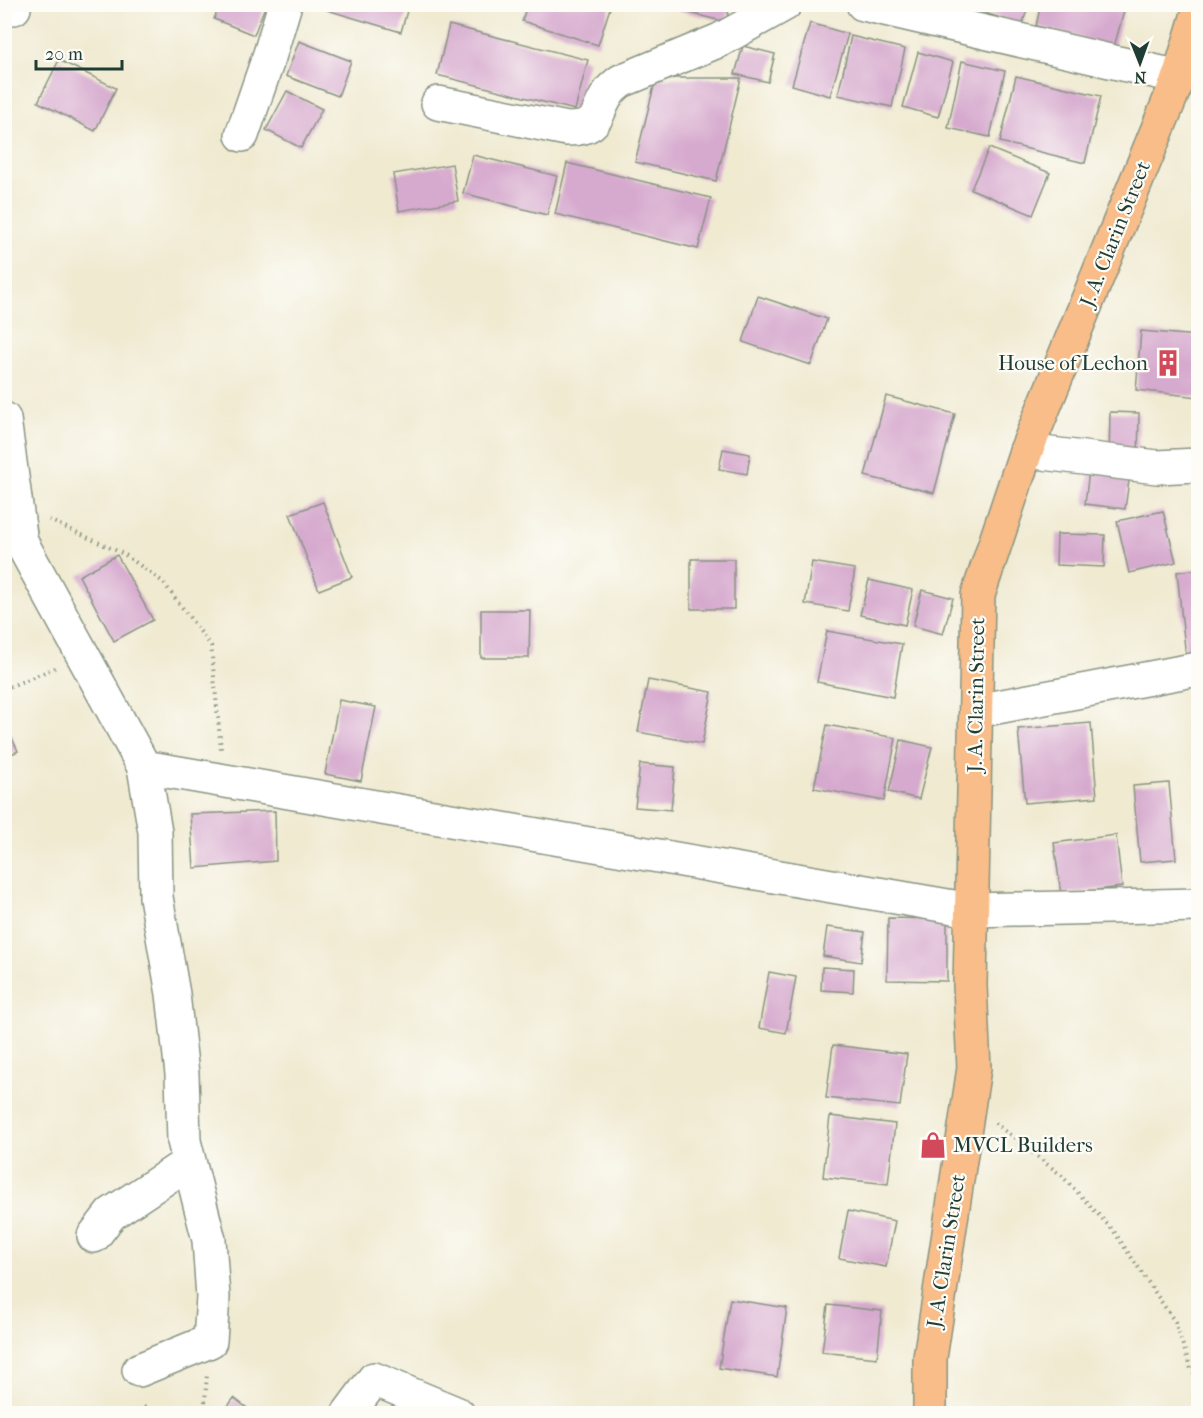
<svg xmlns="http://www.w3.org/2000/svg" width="1203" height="1418" font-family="'IM FELL French Canon',serif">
<rect width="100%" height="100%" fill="#fdfcf7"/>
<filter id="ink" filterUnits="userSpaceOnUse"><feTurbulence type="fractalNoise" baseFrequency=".0167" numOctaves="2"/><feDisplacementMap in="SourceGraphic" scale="12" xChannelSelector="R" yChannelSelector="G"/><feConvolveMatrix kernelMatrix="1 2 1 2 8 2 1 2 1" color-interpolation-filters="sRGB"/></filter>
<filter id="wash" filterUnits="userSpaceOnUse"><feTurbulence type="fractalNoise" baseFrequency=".008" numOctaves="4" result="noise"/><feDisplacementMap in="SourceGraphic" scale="24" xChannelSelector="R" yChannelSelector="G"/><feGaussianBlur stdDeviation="1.35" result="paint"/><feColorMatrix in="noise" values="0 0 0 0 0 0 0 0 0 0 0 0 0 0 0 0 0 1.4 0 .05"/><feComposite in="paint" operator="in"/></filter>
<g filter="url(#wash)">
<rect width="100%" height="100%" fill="#f0ead1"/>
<g id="blocks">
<g fill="#d6a9ce">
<polygon points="220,4 266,4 254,35 214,19"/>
<polygon points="329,4 409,4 401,32 327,10"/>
<polygon points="653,4 730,4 726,22"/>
<polygon points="958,4 1029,4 1022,25"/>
<polygon points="1041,4 1126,4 1114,47 1036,26"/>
<polygon points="527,5 611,5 598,45 522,21"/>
<polygon points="810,23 848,34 830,96 792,85"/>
<polygon points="449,25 588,60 575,110 437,75"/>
<polygon points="851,36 905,49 892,107 838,95"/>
<polygon points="299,41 351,61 338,96 286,76"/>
<polygon points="743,46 775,54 768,82 735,74"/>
<polygon points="918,52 953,62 938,117 903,107"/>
<polygon points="59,60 116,88 95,131 38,102"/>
<polygon points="962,61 1005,71 990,137 948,128"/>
<polygon points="1016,76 1101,96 1085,163 1000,142"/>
<polygon points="656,78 741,78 716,181 635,162"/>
<polygon points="287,91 322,109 301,148 266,130"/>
<polygon points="989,148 1050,173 1033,215 971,189"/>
<polygon points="473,155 557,176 547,215 463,193"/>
<polygon points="567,163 711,198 698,249 555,214"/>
<polygon points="452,164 458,201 399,211 393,174"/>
<polygon points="758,296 827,319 811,365 743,342"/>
<polygon points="1141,331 1198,336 1198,397 1136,390"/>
<polygon points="886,396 955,414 934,493 865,476"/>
<polygon points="1110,412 1139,413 1138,460 1109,460"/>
<polygon points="723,449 750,454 747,474 719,469"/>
<polygon points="1090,462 1131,466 1125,509 1085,504"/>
<polygon points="323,502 352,577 319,590 290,514"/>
<polygon points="1163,511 1176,562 1129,573 1117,521"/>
<polygon points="1057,534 1105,535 1104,567 1056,565"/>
<polygon points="117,555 153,620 114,641 79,576"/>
<rect x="691" y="559" width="43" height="50"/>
<polygon points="812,562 855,569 848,611 805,604"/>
<polygon points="1198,569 1198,657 1186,658 1177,572"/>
<polygon points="869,580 913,590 905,625 860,615"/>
<polygon points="922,590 953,598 943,634 913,626"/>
<polygon points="481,610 530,610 529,658 481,658"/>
<polygon points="827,631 902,644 893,697 817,682"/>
<polygon points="648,680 712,692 702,744 638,732"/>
<polygon points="339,700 376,707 361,781 325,774"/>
<polygon points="4,721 18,751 4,757"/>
<polygon points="1091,723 1097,797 1025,803 1018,729"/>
<polygon points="827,725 896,738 884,801 814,788"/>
<polygon points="901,740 932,747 919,799 889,792"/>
<polygon points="640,764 675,767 671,810 635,807"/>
<polygon points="1169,783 1176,859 1140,862 1133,786"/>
<polygon points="275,811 276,861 194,868 190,814"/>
<polygon points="1116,835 1122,887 1061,894 1054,843"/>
<polygon points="888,918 947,919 947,981 887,980"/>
<polygon points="827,927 865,932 861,962 823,956"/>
<polygon points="822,967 854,969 853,992 821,990"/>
<polygon points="769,972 796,977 786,1033 759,1028"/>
<polygon points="833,1045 907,1054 900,1106 826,1098"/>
<polygon points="830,1116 895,1124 888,1184 823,1177"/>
<polygon points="848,1211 895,1221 886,1267 839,1258"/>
<polygon points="730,1299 787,1308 777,1377 719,1368"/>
<polygon points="828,1305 882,1311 877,1358 822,1352"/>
<polygon points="234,1398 255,1414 222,1414"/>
<polygon points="145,1406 155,1414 140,1414"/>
</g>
</g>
</g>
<g filter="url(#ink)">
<use href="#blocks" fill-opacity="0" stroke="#889482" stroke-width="1.5"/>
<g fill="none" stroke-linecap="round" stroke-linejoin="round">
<defs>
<g id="minor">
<polyline points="12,4 14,8"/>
<polyline points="863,4 1179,77"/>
<path d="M438,103L567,129C603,129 593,113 610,91C613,87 617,84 621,81L720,40L785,4"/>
<polyline points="242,135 270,54 285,4"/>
<polyline points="4,419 21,542 144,767 971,910 1198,905"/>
<polyline points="1026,451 1157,467 1198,465"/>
<polyline points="976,711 1198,669"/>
<polyline points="94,1236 111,1214 188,1163"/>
<polyline points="139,1370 210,1341 213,1297 209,1240 184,1141 182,1074 173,994 156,897 155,832 144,767"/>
<polyline points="348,1414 374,1379 458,1414"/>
</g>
<polyline id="major" points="930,1414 930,1358 974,1068 970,986 978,595 1026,451 1179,77 1198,14"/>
</defs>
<use href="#minor" stroke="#889482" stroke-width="36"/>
<use href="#major" stroke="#889482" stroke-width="36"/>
<g stroke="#889482" stroke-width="4" stroke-dasharray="1.5 4.5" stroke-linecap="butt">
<polyline points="49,520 124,554 163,582 211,646 221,749"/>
<polyline points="4,689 55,668"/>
<polyline points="995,1123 1062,1176 1113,1230 1175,1322 1191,1369 1198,1379"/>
<polyline points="204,1414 207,1374"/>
</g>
<use href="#minor" stroke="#fff" stroke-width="33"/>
<use href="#major" stroke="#f8bd89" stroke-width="33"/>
</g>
</g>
<defs>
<symbol id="building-bare" viewBox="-9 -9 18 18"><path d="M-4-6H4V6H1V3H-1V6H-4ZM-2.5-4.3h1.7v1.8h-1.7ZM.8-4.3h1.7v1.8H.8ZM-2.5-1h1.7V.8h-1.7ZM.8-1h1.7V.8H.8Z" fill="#d1495b" stroke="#fdfcf7" stroke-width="2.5" paint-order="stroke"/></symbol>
<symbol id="shop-bare" viewBox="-9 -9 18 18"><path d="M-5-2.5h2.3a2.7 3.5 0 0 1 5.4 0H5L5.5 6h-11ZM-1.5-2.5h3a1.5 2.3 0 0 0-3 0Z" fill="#d1495b" stroke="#fdfcf7" stroke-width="2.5" paint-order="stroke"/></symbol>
</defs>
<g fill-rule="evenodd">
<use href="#building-bare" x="1149" y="344" width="38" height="38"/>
<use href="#shop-bare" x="914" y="1126" width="38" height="38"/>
</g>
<g text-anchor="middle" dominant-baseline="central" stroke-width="4.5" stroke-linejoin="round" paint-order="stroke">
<g font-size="21" fill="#1f3d34" stroke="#fdfcf7">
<text transform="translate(1115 234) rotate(-68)">J. A. Clarin Street</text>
<text transform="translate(976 695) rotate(-89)">J. A. Clarin Street</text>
<text transform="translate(946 1251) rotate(-81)">J. A. Clarin Street</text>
</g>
<g font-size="21" fill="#1f3d34" stroke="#fdfcf7" text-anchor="end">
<text x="1148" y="363">House of Lechon</text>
<text x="953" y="1145" text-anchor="start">MVCL Builders</text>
</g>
</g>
<rect width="1203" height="1418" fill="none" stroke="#fdfcf7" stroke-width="24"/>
<g transform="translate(1140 63) rotate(179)" stroke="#fdfcf7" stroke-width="4.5" paint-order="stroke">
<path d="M0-4.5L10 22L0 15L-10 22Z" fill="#1f3d34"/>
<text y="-9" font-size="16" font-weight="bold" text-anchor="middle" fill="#1f3d34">N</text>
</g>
<path d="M36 60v9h86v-9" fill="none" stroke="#1f3d34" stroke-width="3"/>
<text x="45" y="60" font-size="18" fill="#1f3d34" stroke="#fdfcf7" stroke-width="4.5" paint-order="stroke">20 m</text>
</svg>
